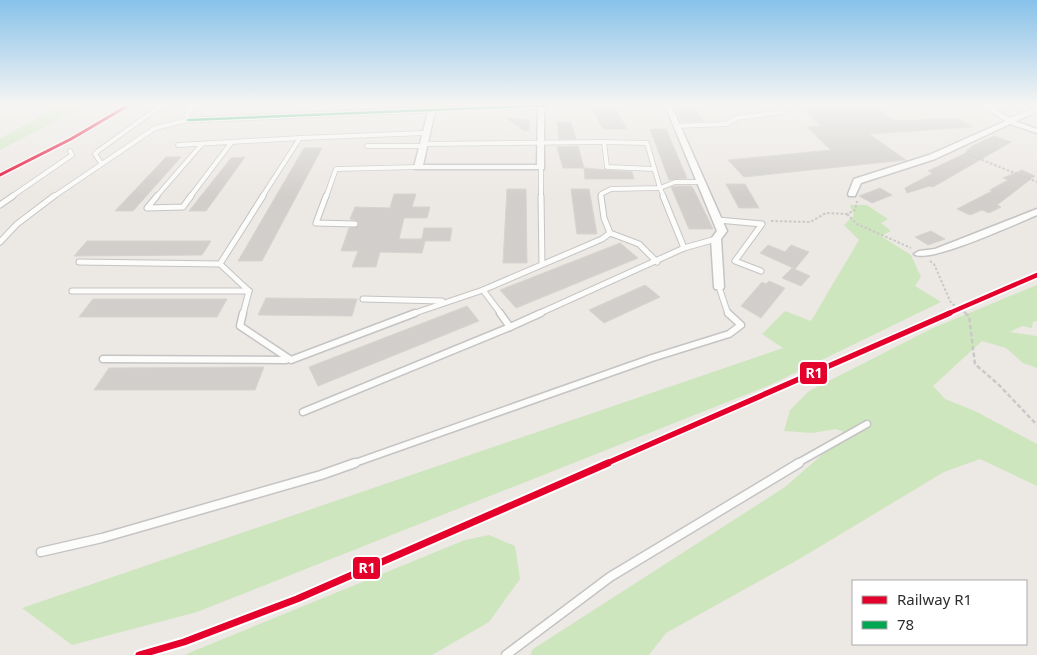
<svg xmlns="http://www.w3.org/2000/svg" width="1037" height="655" font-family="'Noto Sans',sans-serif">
<rect width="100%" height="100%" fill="#ece8e4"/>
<g fill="#cee6be">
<polygon points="59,105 86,105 0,150 0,139"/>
<polygon points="850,205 867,205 888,219 881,223 891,231 881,236 911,255 921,277 915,286 941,302 768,386 197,612 72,645 22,608 783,348 762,334 785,311 811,321 859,240 844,225 854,215"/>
<polygon points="1037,285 1037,321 1033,322 1032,328 1022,326 1010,332 1037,336 1037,368 1023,363 1006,348 982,341 933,386 945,399 975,411 1037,444 1037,486 980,459 944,472 801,558 666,633 649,655 530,655 533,649 785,487 847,433 836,429 812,433 784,431 790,410 809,391 933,328"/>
<polygon points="489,535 515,546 520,579 489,622 432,655 184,655 465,540"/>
</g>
<g fill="#d1cecb" stroke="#d7d4d0">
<polygon points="673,105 692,105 704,121 682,122"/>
<polygon points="873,105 895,121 957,118 972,127 869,134 906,160 744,177 728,160 831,150 807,127 821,126 798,106"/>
<polygon points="615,108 627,129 603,129 592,109"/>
<polygon points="506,118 530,120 529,131 523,130"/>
<polygon points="557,122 571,122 576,139 559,139"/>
<polygon points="650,129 666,129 687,178 669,180"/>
<polygon points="994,136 1011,142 933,187 930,186 907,193 905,188 933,173 928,171 968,152 966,151 974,145"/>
<polygon points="578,146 584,168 632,172 634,179 585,179 584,168 563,168 557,147"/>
<polygon points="304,148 322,148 262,261 238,261"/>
<polygon points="166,157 181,157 133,211 115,211"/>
<polygon points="245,157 206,211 189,211 231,158"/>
<polygon points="1022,170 1035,176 997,205 1001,207 989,213 982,210 970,215 957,209 992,191 990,190 1008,180 1003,178"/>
<polygon points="726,184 745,184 759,208 739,208"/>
<polygon points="676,186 691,186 693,188 713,229 689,229 671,187"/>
<polygon points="880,188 892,195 872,203 859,196"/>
<polygon points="507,189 526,189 527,263 503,263"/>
<polygon points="571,189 589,189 597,234 577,234"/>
<polygon points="394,194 416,194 412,207 430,207 427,218 404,218 399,239 422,239 424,228 452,228 450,241 425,241 422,253 380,252 376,267 352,267 358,251 341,251 349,228 359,226 358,221 350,219 355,207 390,208"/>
<polygon points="931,231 945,239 928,245 915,237"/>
<polygon points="87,241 211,241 202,255 74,256"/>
<polygon points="620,243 638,258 516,308 500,290"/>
<polygon points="768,245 785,252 791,245 809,252 795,269 760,253"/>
<polygon points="792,268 810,276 801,286 782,278"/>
<polygon points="769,281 785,288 761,318 741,306 762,282 766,284"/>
<polygon points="645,285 660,297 604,323 589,310"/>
<polygon points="266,298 357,299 352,316 258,315"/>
<polygon points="93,299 227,299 217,317 79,317"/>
<polygon points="467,306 479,321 318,386 309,367"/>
<polygon points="264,367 255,390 94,390 109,368"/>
</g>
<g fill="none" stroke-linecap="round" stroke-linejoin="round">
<defs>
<g id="service-far3">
<polyline points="677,126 727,124 736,118 783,112"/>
<polyline points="423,144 604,142"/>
<polyline points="178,145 300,138"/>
<polyline points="367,146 422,146"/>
<polyline points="101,163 95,154 98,151 162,105"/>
<polyline points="541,167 541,197"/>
<polyline points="11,197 72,155 70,151"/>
<polyline points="53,197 155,128 188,120 187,113 195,105"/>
<polyline points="156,197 202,144"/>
<polyline points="190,197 231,143"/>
<polyline points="262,197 300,138 425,133"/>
<polyline points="326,197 336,169 418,167"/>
<polyline points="601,197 601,194 611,189 660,188 647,143 604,142 607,167 654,169"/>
<polyline points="664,197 660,188 675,182 702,182"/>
</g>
<g id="service-far2">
<polyline points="157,196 147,208 183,207 191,196"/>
<polyline points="326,196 316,223 355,224"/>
<polyline points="541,196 542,264"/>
<polyline points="663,196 684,248"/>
<polyline points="0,205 13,196"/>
<polyline points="718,220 762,224 735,261 761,271"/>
<polyline points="610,233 639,244 657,262"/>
<polyline points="0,242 17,224 54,196"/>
<polyline points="79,262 220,264"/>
<polyline points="719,287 728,314"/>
<polyline points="483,290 501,314"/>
<polyline points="72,291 249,291"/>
<polyline points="249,291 220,264 263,196"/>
<polyline points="363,299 442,301"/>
<polyline points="243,314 249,291"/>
<polyline points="412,314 483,290 602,239 610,233 604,218 601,196"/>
<polyline points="538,314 684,248 716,239"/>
</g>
<g id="service-far1">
<polyline points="243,313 240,326 291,360 415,313"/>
<polyline points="500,313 510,327 541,313"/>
<polyline points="103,359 286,360"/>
<polyline points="303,412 510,327"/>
<polyline points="352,464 652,358 729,334 741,325 728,313"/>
<polyline points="796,464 867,424"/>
</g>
<g id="service">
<polyline points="41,552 102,538 321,475 355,463"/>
<polyline points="506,655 610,577 799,463"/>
</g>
<g id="minor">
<polygon points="490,105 493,107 492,108 435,111 423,165 537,165 538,105 544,105 544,169 415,169 414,167 428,112 188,122 184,120 188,118"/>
<polygon points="665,105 671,105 727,231 721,239 724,287 723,289 715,289 714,287 711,239 717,231"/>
<polygon points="1008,120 1012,120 1037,129 1037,133 1010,124 935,159 861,183 855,196 849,196 848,194 854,179 929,155"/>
<path d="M1037,209V215C1018,223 927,265 914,254L919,251L935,249Z"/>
</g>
<g id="tertiary">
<polygon points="486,105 557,105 553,107 490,109"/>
<polygon points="980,105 989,105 1010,118 1037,107 1037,112 1010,124"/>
</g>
</defs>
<use href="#service-far3" stroke="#c5c4c5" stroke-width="5.5"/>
<use href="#service-far2" stroke="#c5c4c5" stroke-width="7"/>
<use href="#service-far1" stroke="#c5c4c5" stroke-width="9"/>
<use href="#service" stroke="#c5c4c5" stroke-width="11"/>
<use href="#minor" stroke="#c5c4c5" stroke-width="3"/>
<use href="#tertiary" stroke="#c5c4c5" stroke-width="2"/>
<g stroke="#c9c9c8" stroke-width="2" stroke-dasharray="2.5 2" stroke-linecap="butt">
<polyline points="965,153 1037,182"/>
<polyline points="847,214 857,224 911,248"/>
<polyline points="771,221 810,222 826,213 847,214 855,210 857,201"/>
<polyline points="930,261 934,264 951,303 967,314"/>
</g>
<polyline stroke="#c9c9c8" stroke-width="2.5" stroke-dasharray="4.5 2.5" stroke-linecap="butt" points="965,313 969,316 975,364 999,385 1037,425"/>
<use href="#service-far3" stroke="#fcfcfb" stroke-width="4"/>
<use href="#service-far2" stroke="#fcfcfb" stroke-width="5"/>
<use href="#service-far1" stroke="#fcfcfb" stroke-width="6"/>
<use href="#service" stroke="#fcfcfb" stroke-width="8"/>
<use href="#minor" fill="#fcfcfb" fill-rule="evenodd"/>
<use href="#tertiary" fill="#fcfcfb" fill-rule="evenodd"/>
<defs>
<polyline id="bus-1" points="188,120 553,105"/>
</defs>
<use href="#bus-1" stroke="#fff" stroke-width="5"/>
<use href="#bus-1" stroke="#00a651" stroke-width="2.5"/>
<defs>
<polyline id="rail-1-far3" points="0,175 71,139 129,105"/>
<polyline id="rail-1-far2" points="947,314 1037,275"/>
<polyline id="rail-1-far1" points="605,464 950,313"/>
<polyline id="rail-1" points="139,655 184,642 297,599 608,463"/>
</defs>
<use href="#rail-1-far3" stroke="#fff" stroke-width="5.5"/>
<use href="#rail-1-far2" stroke="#fff" stroke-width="8"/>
<use href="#rail-1-far1" stroke="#fff" stroke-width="9"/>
<use href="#rail-1" stroke="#fff" stroke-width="11"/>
<use href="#rail-1-far3" stroke="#e4002b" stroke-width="3"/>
<use href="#rail-1-far2" stroke="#e4002b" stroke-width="4.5"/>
<use href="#rail-1-far1" stroke="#e4002b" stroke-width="5.5"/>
<use href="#rail-1" stroke="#e4002b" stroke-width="7"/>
</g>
<linearGradient id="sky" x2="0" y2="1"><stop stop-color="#88c2ea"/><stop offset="0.53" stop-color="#f6f5f3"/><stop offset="1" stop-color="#f6f5f3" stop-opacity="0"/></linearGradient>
<rect width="1037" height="197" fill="url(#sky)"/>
<g stroke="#fff" stroke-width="2">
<rect x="799" y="361" width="29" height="24" rx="5" fill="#e4002b"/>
<rect x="352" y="556" width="29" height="24" rx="5" fill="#e4002b"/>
</g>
<g font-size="14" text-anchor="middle" font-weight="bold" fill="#fff">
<text x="814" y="378">R1</text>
<text x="367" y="573">R1</text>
</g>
<rect x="852" y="580" width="175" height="65" fill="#ffffff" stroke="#ababab"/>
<rect x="862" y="596" width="25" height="8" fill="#e4002b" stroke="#ababab"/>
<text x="897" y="605" font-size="15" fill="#2e2e2e">Railway R1</text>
<rect x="862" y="621" width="25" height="8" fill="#00a651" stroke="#ababab"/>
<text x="897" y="630" font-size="15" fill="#2e2e2e">78</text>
</svg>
